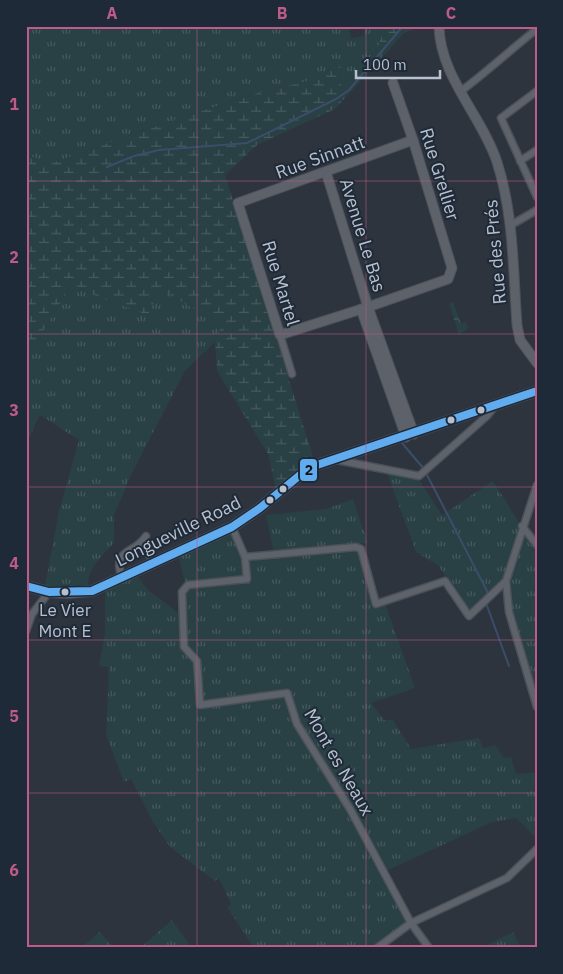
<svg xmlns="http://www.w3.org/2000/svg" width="563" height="974" font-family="'IBM Plex Sans',sans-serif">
<defs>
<pattern id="grass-tufts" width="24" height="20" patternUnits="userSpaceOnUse" patternTransform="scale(1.25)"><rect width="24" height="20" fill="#294044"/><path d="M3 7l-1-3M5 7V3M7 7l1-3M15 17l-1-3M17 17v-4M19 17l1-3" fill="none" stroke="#465a5e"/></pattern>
<pattern id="wetland-marsh" width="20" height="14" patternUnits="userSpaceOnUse" patternTransform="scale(1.25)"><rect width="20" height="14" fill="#294044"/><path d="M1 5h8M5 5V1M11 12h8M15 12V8" fill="none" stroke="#465a5e"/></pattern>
<pattern id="park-crowns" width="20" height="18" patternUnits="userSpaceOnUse" patternTransform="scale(1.25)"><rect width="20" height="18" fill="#294044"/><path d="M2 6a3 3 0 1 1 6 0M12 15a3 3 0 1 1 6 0" fill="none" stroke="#465a5e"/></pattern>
</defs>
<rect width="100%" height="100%" fill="#2d343e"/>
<g fill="url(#grass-tufts)">
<polygon points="26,26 85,28 90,26 349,26 351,38 364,36 364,26 385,26 378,47 346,90 341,87 339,60 321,78 265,91 185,116 49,164 26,154"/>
<path d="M72,284L96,296L160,289L222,325L215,342L185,371L131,475L114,515V543C102,556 87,568 88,588L48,589L45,586L59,511L79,440L40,415L26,444V359Z"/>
<polygon points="387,473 419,480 442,515 493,481 520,524 504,577 469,612 438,565 416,552"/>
<polygon points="353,499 368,543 274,554 266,515 326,509"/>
<path d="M524,530L537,546V701L511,609C507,577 515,560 524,530Z"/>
<polygon points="231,531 242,557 244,578 185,583 178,554"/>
<polygon points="356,549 361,552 373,607 385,603 415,688 371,703 384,720 393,720 411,749 479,738 483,748 495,745 504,758 511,757 516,774 537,772 537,839 516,818 492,822 386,871 298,723 290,689 202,702 200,657 187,647 185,639 185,594 188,588 249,581 248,560"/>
<polygon points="136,574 148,590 181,615 181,645 185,654 195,662 196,707 286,696 295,724 356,825 408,922 374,948 254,948 227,907 231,904 219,878 215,881 170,847 153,822 131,779 124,782 106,735 109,667 99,666 105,633 105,588"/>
<polygon points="172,920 192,948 140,948"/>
<polygon points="100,932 114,948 81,948"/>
<polygon points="513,932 521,948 481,948"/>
</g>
<polygon fill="url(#wetland-marsh)" points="385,26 420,26 403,34 335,109 257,145 225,175 315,463 276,490 268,454 217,371 215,342 222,325 160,289 148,315 96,296 72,284 26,359 26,154 49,164 185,116 265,91 321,78 340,59 341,87 346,90 378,47"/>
<polygon fill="url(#park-crowns)" points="453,302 461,324 466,322 468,328 459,335 449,303"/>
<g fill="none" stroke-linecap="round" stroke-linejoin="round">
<g stroke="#3a4e6a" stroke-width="2">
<polyline points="107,167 134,156 159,150 247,143 336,99 349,90 403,26"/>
<polyline points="402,443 424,469"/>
<polyline points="426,473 487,591 487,596"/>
<polyline points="486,603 509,666"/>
</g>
<defs>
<g id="street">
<path d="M461,91C488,71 510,50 537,29"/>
<polyline points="537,91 501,118 537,197"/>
<polyline points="520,161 537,150"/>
<polyline points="511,225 537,210"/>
<polyline points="280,335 292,374"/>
<polyline points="337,460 419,476 487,416 494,407"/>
<polyline points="537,485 506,581 509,612 537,707"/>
<polyline points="522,526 537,545"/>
<polyline points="232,527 245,557 247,579 188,585 182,592 184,647 197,661 200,705 287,693 297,724 350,809 411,923 429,948"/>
<polyline points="142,543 149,555"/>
<polyline points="245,557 356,547 361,549 376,604 445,581 469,616 506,581"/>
<path d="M122,577C111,549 135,554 146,536"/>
<polyline points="26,631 32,614 49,592"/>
<polyline points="377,948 411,923 507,878 537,849"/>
</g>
<g id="secondary">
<path d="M439,26C440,77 482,116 497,162C514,215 513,270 517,325L520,340L537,363"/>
<polyline points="393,83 413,140 452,268 448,279 368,307 414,434"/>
<polyline points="326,172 368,307 280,335 238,203 413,140"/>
<polyline points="361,309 406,437"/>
</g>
<polyline id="primary" points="26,586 49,592 66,593 92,591 232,527 260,508 300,475 317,465 537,391"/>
</defs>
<use href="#street" stroke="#4c5058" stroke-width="9"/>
<use href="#secondary" stroke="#4c5058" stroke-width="11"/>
<use href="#primary" stroke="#4b505a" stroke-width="12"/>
<use href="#street" stroke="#5e636b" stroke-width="6"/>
<use href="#secondary" stroke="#5d6169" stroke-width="9"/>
<use href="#primary" stroke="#60656d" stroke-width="10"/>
<defs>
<polyline id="bus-1" points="26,586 49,592 92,591 232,527 260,508 300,475 317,465 537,391"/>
</defs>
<use href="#bus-1" stroke="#1f2a39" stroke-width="11"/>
<use href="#bus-1" stroke="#60acee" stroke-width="8"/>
</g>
<path fill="none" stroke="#be5b89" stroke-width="1" stroke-opacity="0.55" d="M197,26V948M366,26V948M26,181H537M26,334H537M26,487H537M26,640H537M26,793H537"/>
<g fill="#b8c0cd" stroke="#1f2a39" stroke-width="2">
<circle cx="481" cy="410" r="4.5"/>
<circle cx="451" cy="420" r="4.5"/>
<circle cx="283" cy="489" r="4.5"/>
<circle cx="270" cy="500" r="4.5"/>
<circle cx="65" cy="592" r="4.5"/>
</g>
<g text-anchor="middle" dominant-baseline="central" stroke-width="4" stroke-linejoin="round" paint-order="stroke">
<g font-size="17" fill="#b8c0cd" stroke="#1f2a39">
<text x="65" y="610">Le Vier<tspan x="65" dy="21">Mont E</tspan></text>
</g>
<g font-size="18" fill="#b8c0cd" stroke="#1f2a39">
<text transform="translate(320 157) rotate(-20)">Rue Sinnatt</text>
<text transform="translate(440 174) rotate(73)">Rue Grellier</text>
<text transform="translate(363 235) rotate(73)">Avenue Le Bas</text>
<text transform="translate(495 252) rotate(-95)">Rue des Prés</text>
<text transform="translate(281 283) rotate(73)">Rue Martel</text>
<text transform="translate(178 531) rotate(-26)">Longueville Road</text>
<text transform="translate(339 762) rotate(60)">Mont es Neaux</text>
</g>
</g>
<rect stroke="#1f2a39" stroke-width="2" x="299" y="458" width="19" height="24" rx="5" fill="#60acee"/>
<g font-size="14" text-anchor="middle" font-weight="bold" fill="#111">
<text x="309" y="475">2</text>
</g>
<rect width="563" height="974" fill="none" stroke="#1f2a39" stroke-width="55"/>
<path d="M356 70v8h84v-8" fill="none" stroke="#b8c0cd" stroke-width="2.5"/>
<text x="363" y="70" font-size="15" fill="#b8c0cd" stroke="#1f2a39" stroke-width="4" paint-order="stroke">100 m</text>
<rect x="28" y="28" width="508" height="918" fill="none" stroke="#be5b89" stroke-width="2"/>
<g font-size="16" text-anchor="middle" font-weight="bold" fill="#be5b89">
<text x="112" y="19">A</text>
<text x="282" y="19">B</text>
<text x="451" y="19">C</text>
<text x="14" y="110">1</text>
<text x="14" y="263">2</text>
<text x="14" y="416">3</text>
<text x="14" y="569">4</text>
<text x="14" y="722">5</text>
<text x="14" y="876">6</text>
</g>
</svg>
